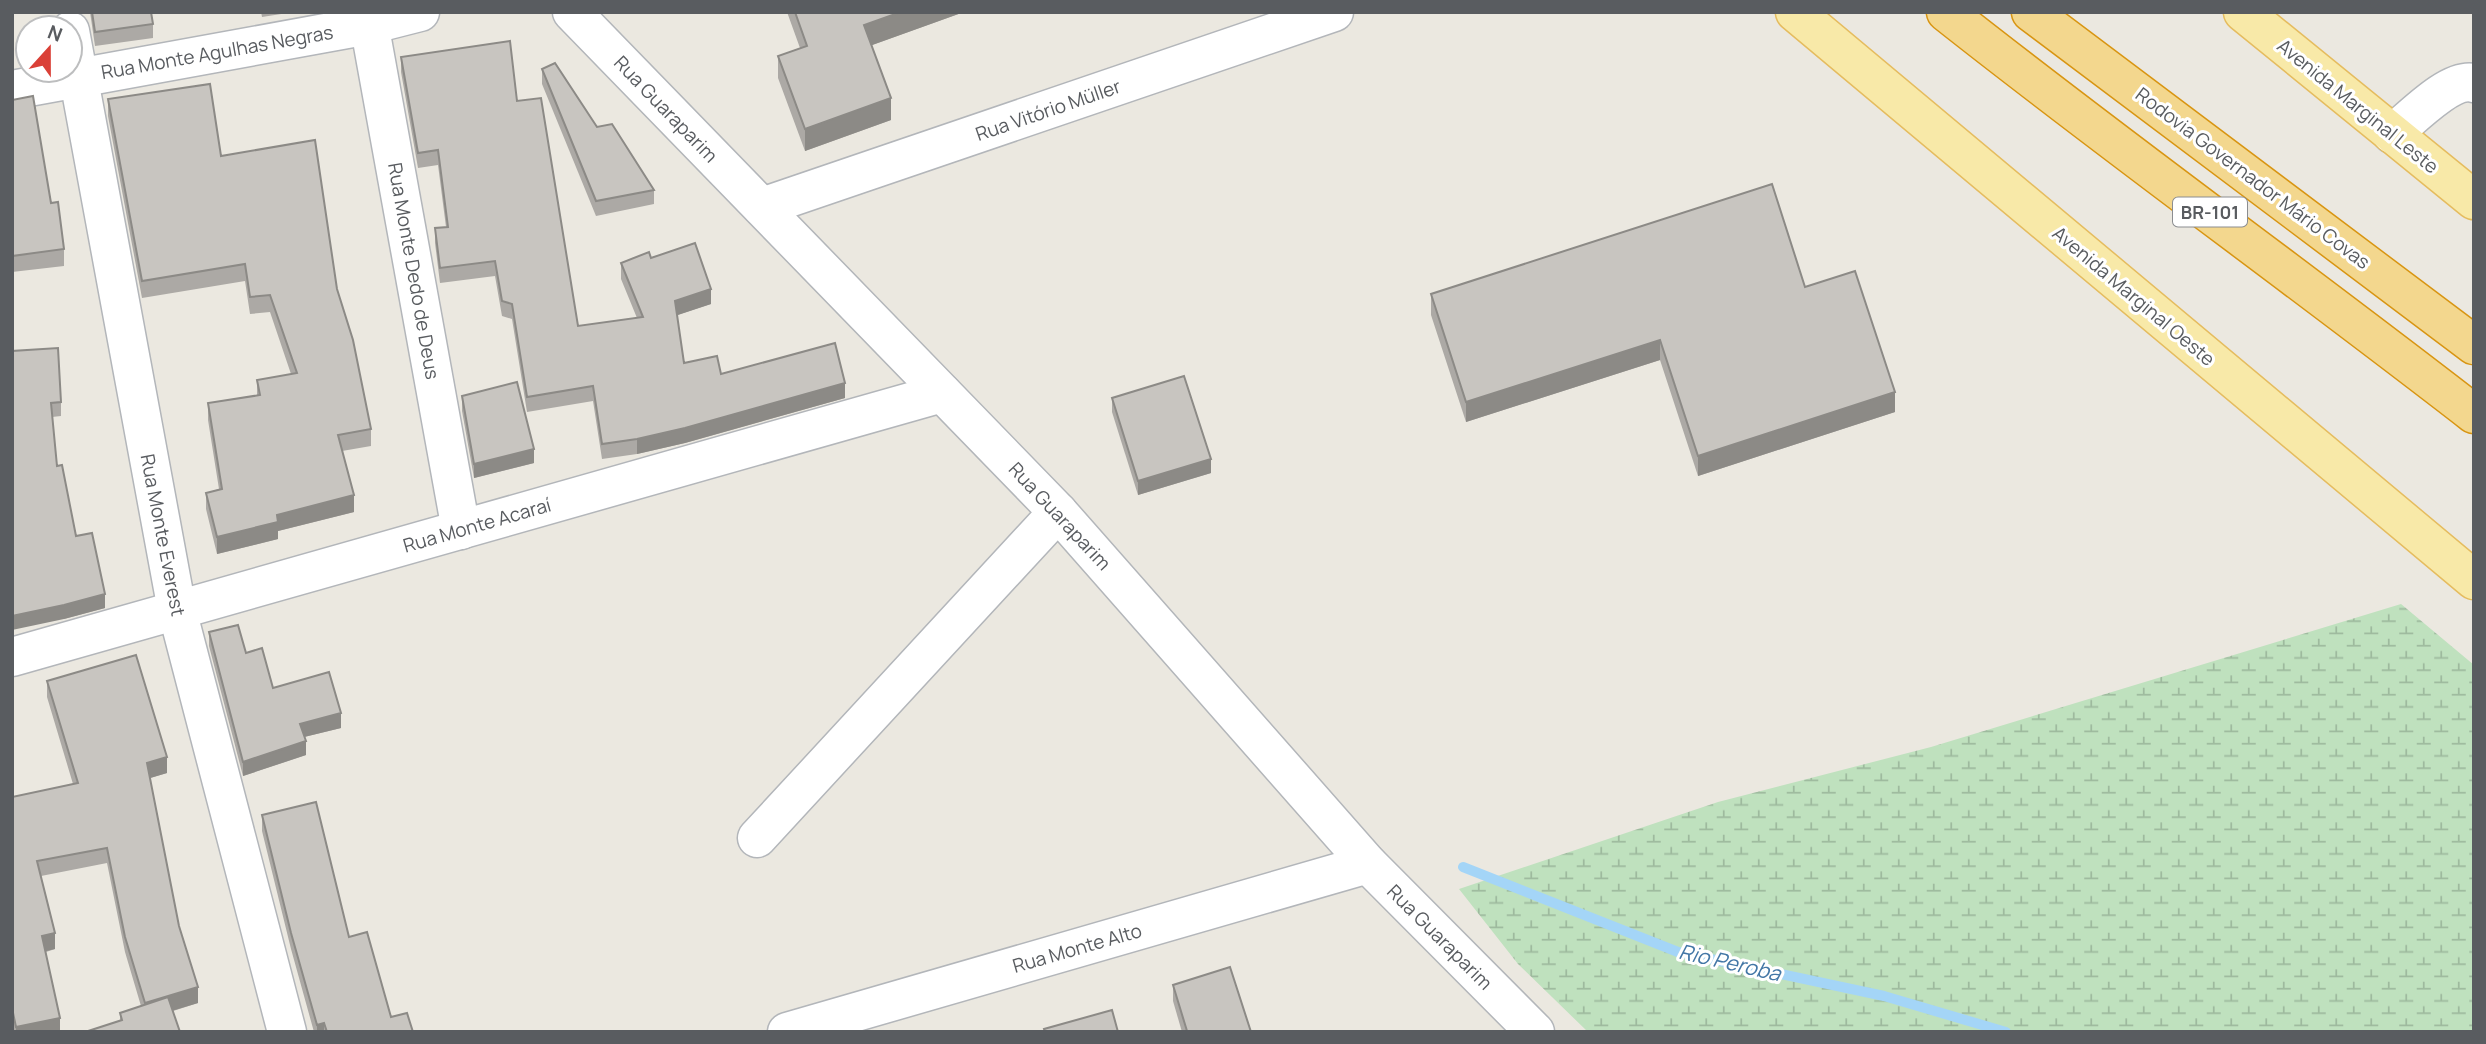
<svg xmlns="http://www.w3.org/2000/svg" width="2486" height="1044" font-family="Manrope,sans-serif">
<defs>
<pattern id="wetland-marsh" width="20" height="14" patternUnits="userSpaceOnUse" patternTransform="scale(1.75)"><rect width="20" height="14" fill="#bfe1be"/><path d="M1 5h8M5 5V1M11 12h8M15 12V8" fill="none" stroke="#9eba9e"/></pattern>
</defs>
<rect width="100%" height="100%" fill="#ebe8e0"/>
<polygon fill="url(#wetland-marsh)" points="2401,604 2474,665 2474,1032 1588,1032 1518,964 1459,889 1718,802 1931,747"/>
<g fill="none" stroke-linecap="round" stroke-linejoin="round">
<polyline stroke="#a4d5f7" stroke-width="10" points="1463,867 1678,952 1884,996 2006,1032"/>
<defs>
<g id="minor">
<polyline points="367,12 461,530"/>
<polyline points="572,12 1058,512 1368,864 1535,1032"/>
<polyline points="70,31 177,610 287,1032"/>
<polyline points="12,90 369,25 420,12"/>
<path d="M2392,134C2411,119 2450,77 2474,83"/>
<polyline points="762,207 1334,12"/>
<polyline points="12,657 942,393"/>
<polyline points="757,838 1058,512"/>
<polyline points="787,1032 1368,864"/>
</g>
<g id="major">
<polyline points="1795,12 2474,580"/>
<polyline points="2243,12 2474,200"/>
</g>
<g id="highway">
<path d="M1946,12C2119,149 2299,278 2474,414"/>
<polyline points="2031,12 2474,345"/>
</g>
</defs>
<use href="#minor" stroke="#b3b6ba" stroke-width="41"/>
<use href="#major" stroke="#e5bc5f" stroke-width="41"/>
<use href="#highway" stroke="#d89512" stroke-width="41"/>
<use href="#minor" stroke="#fff" stroke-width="38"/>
<use href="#major" stroke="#f8e9a8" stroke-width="38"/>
<use href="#highway" stroke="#f3d78e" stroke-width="38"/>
</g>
<g fill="#aca9a5">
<polygon points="90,12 151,12 153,24 153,38 95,46"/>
<polygon points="261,12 294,12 262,17"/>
<polygon points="787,12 964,12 872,45 891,120 805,151 778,78 778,56 800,48"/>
<polygon points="401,57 517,101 578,326 637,318 621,279 621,263 651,258 711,304 677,315 684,363 721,374 845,398 685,443 637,454 602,459 593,401 527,412 512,319 502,316 495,276 440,283 435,243 435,228 446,227 438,165 418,168 401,72"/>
<polygon points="542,69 597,127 654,190 654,204 596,216 542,84"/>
<polygon points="108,99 221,156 337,289 371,429 371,446 342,451 354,512 278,531 278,539 217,554 206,509 206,493 219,489 208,420 208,403 257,395 257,380 291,374 270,312 250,314 245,281 142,298 108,116"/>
<polygon points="12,100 51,203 64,249 64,266 12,272"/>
<polygon points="1805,287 1895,412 1698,476 1660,360 1466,422 1431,315 1431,294"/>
<polygon points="12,351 61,402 61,416 52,417 57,466 76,536 105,608 64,619"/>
<polygon points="462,396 534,463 474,478 462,411"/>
<polygon points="1112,398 1211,473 1138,495 1112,412"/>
<polygon points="209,632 246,653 273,688 341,728 304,737 306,755 243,776 209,646"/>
<polygon points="47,681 167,773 150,778 179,926 198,1003 173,1011 120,1020 120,1013 141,1006 125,952 107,863 41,876 55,949 46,952 60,1032 14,1032 12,1024 12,797 73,784 47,697"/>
<polygon points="262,815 349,937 391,1017 413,1032 314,1032 291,949 262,831"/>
<polygon points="1173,985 1251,1032 1182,1032 1173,1001"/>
</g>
<g fill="#8c8a86">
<polygon points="901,12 964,12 864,48 864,25"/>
<polygon points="891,98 891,120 805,151 805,129"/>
<polygon points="711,289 711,304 675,316 675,301"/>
<polygon points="1660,340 1660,360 1466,422 1466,402"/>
<polygon points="845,383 845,398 685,443 637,454 637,439"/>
<polygon points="1895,392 1895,412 1698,476 1698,456"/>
<polygon points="534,449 534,463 474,478 474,464"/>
<polygon points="1211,459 1211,473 1138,495 1138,481"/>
<polygon points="354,495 354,512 278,531 278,539 217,554 217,537 277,515"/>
<polygon points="105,594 105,608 64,619 12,630 12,616"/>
<polygon points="341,713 341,728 300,738 300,724"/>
<polygon points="306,741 306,755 243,776 243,762"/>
<polygon points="167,757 167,773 147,779 147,763"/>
<polygon points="55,933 55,949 42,952 42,936"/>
<polygon points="198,987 198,1003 145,1019 145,1003"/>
<polygon points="60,1018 60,1032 16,1032 16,1027"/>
<polygon points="324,1023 324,1032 317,1032 317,1025"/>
</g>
<g fill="#c8c5c0" stroke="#8c8a86" stroke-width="2">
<polygon points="92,12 151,12 153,24 95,32"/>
<polygon points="795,12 901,12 864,25 891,98 805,129 778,56 807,46"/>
<polygon points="510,41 517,101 541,98 578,326 643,317 621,263 649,252 651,258 695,243 711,289 675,301 684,363 717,356 721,374 835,343 845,383 685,428 637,439 602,444 593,386 527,397 512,304 502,301 495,261 440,268 435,228 448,227 438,150 418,153 401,57"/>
<polygon points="555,63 597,127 612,124 654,190 596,201 542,69"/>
<polygon points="210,84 221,156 315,140 337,289 353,340 371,429 338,435 354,495 277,515 278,522 217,537 206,493 222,489 208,403 260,395 257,380 297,373 270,295 250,297 245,264 142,281 108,99"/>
<polygon points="33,96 51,203 58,202 64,249 12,256 12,100"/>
<polygon points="1772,184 1805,287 1855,271 1895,392 1698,456 1660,340 1466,402 1431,294"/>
<polygon points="58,348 61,402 51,403 57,466 62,465 76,536 92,533 105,594 64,605 12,616 12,351"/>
<polygon points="1184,376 1211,459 1138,481 1112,398"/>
<polygon points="517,382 534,449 474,464 462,396"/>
<polygon points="238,625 246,653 262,648 273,688 329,672 341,713 300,724 306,741 243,762 209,632"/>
<polygon points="136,655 167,757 147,763 179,926 198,987 145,1003 125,937 107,848 37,861 55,933 42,936 60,1018 16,1027 12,1008 12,797 78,783 47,681"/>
<polygon points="316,802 349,937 367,932 391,1017 407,1013 413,1032 327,1032 324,1023 317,1025 291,933 262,815"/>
<polygon points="1230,967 1251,1032 1186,1032 1187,1031 1173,985"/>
<polygon points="168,997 180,1032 85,1032 122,1020 120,1013"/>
<polygon points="1112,1010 1118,1032 1045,1032 1044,1029"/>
</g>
<g text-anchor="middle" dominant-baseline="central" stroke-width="6" stroke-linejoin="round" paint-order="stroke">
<rect fill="#fff" stroke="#8b8d90" stroke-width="2" x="2173" y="197.5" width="74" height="29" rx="5"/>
<g font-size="18" font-weight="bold" fill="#595c60">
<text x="2210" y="212">BR-101</text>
</g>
<g font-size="19" fill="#595c60" stroke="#fff">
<text transform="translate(217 52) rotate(-10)">Rua Monte Agulhas Negras</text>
<text transform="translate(2358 106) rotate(39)">Avenida Marginal Leste</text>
<text transform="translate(666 109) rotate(46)">Rua Guaraparim</text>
<text transform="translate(1048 110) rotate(-19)">Rua Vitório Müller</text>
<text transform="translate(2253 178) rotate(37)">Rodovia Governador Mário Covas</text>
<text transform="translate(414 271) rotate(80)">Rua Monte Dedo de Deus</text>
<text transform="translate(2134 296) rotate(40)">Avenida Marginal Oeste</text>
<text transform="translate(1060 516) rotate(47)">Rua Guaraparim</text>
<text transform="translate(477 525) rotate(-16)">Rua Monte Acaraí</text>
<text transform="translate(163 535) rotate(79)">Rua Monte Everest</text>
<text transform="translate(1440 937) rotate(45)">Rua Guaraparim</text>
<text transform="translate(1077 948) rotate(-16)">Rua Monte Alto</text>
</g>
<g font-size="21" font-style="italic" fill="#4377a6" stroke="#fff">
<text transform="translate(1730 962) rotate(13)">Rio Peroba</text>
</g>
</g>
<rect width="2486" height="1044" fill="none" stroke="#595c60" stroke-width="28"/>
<g transform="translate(49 49) rotate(21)"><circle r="33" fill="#ffffff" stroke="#bdbebf" stroke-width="2"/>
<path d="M0-5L12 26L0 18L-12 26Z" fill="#da4037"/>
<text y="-10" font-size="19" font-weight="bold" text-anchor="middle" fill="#595c60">N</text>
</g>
</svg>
